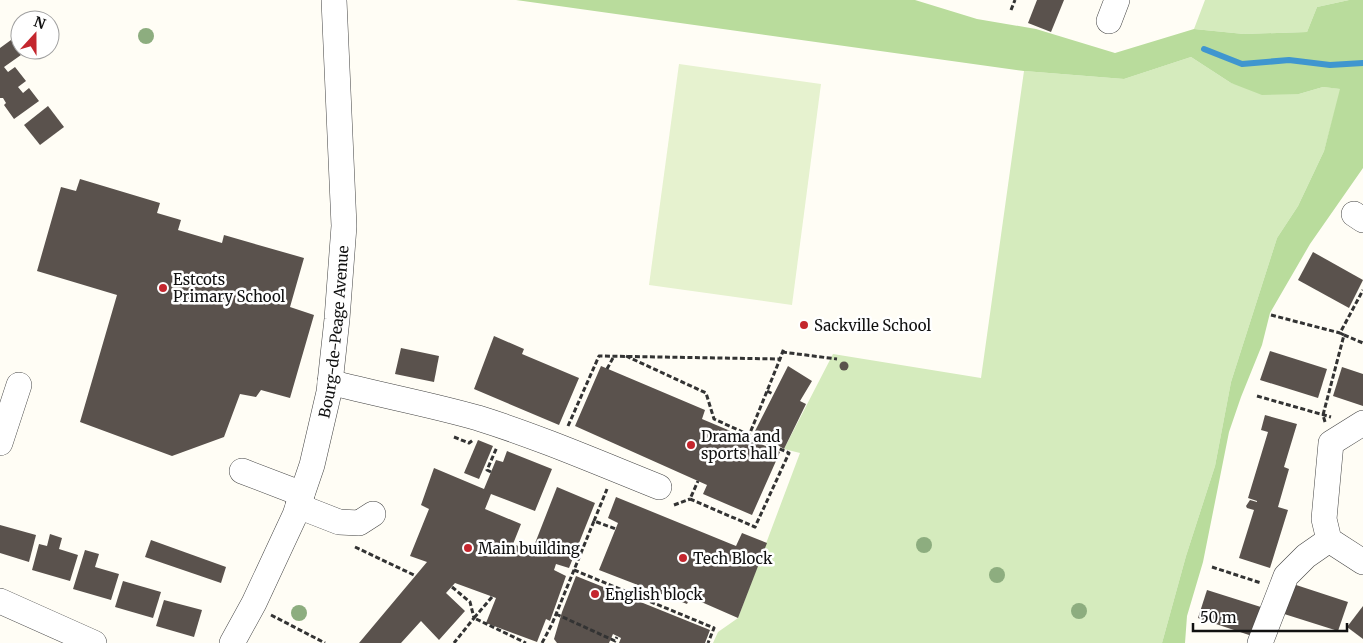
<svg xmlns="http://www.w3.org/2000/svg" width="1363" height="643" font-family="Merriweather,serif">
<rect width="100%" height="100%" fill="#fffdf5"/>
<g fill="#d5ebbd">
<polygon points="1205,0 1349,0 1317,7 1307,32 1244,34 1194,29"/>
<polygon points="1191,57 1231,83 1299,94 1323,87 1341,89 1324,151 1298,206 1277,238 1231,382 1215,466 1186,556 1162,643 713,643 718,632 738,618 800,453 784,449 833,354 981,378 1024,71 1124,79"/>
</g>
<polygon fill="#b9dc9c" points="516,0 915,0 977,19 1036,29 1115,53 1194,29 1244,34 1307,32 1317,7 1349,0 1363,0 1363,168 1310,244 1270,313 1262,345 1241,397 1229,432 1203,562 1187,616 1185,643 1162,643 1186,556 1215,466 1231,382 1277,238 1298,206 1324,151 1340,89 1323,87 1299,94 1262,95 1231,83 1191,57 1124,79 1024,71"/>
<polygon fill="#e6f2cf" points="679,64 821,84 792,305 649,285"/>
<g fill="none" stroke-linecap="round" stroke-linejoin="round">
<polyline stroke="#3f96cf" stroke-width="6" points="1204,49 1242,64 1289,60 1330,65 1363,63"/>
</g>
<g fill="#5a524d">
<polygon points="1037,0 1064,0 1051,32 1028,23"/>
<polygon points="11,40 21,55 4,67 8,72 15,67 26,81 18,87 23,93 29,88 39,101 14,119 4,105 6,103 3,98 0,98 0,48"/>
<polygon points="48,106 64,127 40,145 24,125"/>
<polygon points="80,179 160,203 157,213 181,220 178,230 222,243 224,235 304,258 290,307 314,315 290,398 261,390 256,397 240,394 224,437 172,456 80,422 117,295 37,271 61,187 76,191"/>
<polygon points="1313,252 1363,280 1349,308 1298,280"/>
<polygon points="494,336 524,349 522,354 579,378 559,425 474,389"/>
<polygon points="401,348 439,356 434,382 395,374"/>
<polygon points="1270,351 1327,369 1318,398 1260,380"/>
<circle cx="844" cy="366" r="4.5"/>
<polygon points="601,366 705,410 702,419 780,452 752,515 703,494 707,485 575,426"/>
<polygon points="788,366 812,381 800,401 806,404 784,449 755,431"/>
<polygon points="1342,367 1363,374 1363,406 1333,396"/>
<polygon points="1265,415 1297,424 1284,467 1289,469 1278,507 1288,510 1270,568 1239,558 1254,510 1247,508 1246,506 1250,500 1257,502 1257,501 1248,498 1268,432 1261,430"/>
<polygon points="478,440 493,446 479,479 464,473"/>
<polygon points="507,451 552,469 535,511 491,494 485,509 521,524 513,544 532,551 557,487 595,503 569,568 556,564 554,570 566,576 550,621 546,619 537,642 486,623 496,598 455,583 446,593 465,611 439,640 421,621 401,643 359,643 427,562 410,556 429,509 421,505 434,468 484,489 496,460 503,462"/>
<polygon points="616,497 736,546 742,533 767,543 738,618 690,597 687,604 599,570 618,523 608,518"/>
<polygon points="0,525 36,535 29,562 0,553"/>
<polygon points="50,534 62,538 59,549 78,555 70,581 32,570 39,544 47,546"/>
<polygon points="151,540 226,567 221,583 145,557"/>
<polygon points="85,550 99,554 95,567 119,574 111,600 73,589"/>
<polygon points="576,576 710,630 705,643 619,643 621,638 613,634 609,643 557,643 554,639 562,612"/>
<polygon points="123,581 161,592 153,618 115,607"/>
<polygon points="1290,583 1348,602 1338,631 1281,613"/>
<polygon points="1207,590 1264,608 1255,637 1198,618"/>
<polygon points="164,600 202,610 194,637 156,626"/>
<polygon points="1363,606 1363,639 1347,627"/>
</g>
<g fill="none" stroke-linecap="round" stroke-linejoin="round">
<defs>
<g id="minor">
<polyline points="1109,21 1117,0"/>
<polyline points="1354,214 1363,220"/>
<path d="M330,382C379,395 429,404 478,418C539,437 599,463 659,487"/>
<polyline points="1363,423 1331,443 1324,519 1329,540 1363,562"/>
<polyline points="0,443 19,385"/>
<polyline points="242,471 302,494"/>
<polyline points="298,506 339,522 359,523 373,514"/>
<polyline points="0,601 94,643"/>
<path id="s1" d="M232,643L254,603L295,515L312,465L329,392L337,319L344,226L334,0"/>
<polyline points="1260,643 1286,576 1306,556 1329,540"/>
</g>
</defs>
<use href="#minor" stroke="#444" stroke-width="26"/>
<g stroke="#333" stroke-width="3" stroke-dasharray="5 2.5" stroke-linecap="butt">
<polyline points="1011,10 1015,0"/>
<polyline points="1271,315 1340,333"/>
<polyline points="1344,335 1363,343"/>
<polyline points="782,352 837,359"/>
<polyline points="626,356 706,393 714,419 789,453 755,527 690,499 698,481"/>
<polyline points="607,369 614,356"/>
<polyline points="767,391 773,394"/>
<polyline points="1257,396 1331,417"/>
<polyline points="1325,422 1323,415 1344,335 1340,333 1363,290"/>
<polyline points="568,426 599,356 780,359 784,348"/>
<polyline points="454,437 469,443 473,440"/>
<polyline points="748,438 780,359"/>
<polyline points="491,472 487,470 497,447"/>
<polyline points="674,505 690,499"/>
<polyline points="594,521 607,489"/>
<polyline points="355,547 416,576"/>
<polyline points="1212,567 1261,583"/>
<polyline points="574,570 714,628 708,643"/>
<polyline points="452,587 470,602 474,618 454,643"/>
<polyline points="492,597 474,618 526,643"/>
<polyline points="556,614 615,641 617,637"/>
<polyline points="271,615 325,643"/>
<polyline points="542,643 552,624 594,521 616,529"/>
</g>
<use href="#minor" stroke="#fff" stroke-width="25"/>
</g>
<g fill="#8dad7f">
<circle cx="146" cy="36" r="8"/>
<circle cx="924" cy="545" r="8"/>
<circle cx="997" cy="575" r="8"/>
<circle cx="1079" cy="611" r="8"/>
<circle cx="299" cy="613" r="8"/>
</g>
<g fill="#c4262e" stroke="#fff" stroke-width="2">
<circle cx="163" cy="288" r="5"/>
<circle cx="804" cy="325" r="5"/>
<circle cx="691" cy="445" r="5"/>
<circle cx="468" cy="548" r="5"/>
<circle cx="683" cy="558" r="5"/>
<circle cx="595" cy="594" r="5"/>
</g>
<g text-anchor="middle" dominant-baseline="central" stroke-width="5" stroke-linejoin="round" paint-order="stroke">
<g font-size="15" fill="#111" stroke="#fff" text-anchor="start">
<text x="173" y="279">Estcots<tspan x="173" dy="17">Primary School</tspan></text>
<text x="814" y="325">Sackville School</text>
<text x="701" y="436">Drama and<tspan x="701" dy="17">sports hall</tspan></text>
<text x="478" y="548">Main building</text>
<text x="693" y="558">Tech Block</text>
<text x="605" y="594">English block</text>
</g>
<g font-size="15" fill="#111" stroke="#fff">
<text stroke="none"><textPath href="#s1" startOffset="331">Bourg-de-Peage Avenue</textPath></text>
</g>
</g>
<g transform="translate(35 35) rotate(21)"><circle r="24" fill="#ffffff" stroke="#a0a0a0"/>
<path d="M0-4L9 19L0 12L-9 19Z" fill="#c4262e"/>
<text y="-8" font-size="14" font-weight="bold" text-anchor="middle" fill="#111111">N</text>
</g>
<path d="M1193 623v8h154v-8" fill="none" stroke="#111111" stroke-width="2.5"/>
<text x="1200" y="623" font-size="15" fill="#111111" stroke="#ffffff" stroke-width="4" paint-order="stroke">50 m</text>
</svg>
